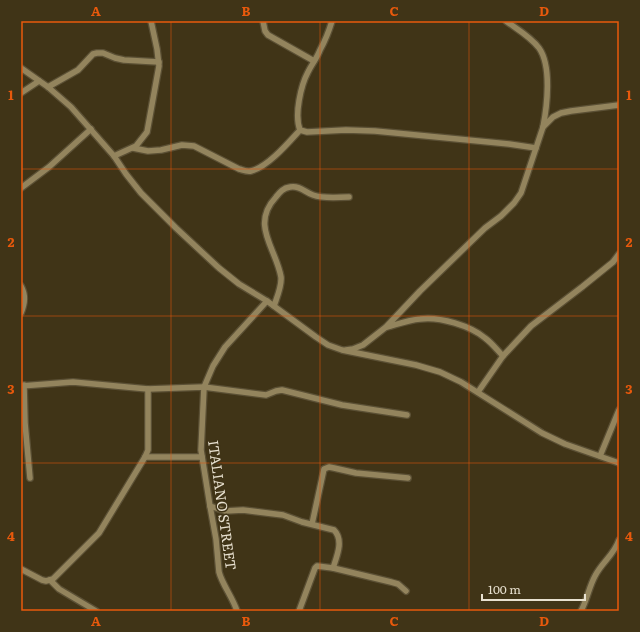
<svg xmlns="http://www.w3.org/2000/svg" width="640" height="632" font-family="Literata,serif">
<rect width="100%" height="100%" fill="#403417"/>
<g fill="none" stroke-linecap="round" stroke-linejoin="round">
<defs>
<g id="minor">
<polyline points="263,21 265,31 268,35 314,61"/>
<path d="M332,21C329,31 325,41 320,50C317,58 312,64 308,72C301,85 294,115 300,130L307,132L346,130L375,131L509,144L536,148"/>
<path d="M506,21C517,29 531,37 539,48C552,66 547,107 543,127"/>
<polyline points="21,68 48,87 71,107 114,156 126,174 141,193 176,228 219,268 239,284 267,301 316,337 328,345 342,350 416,365 440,372 461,382 542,433 565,444 619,463"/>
<polyline points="48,87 78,70 93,54 97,53 103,53 115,58 124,60 159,62"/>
<polyline points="21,93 39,81"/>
<path d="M133,148L148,151L161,150L182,145L194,146L239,169C243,170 247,172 251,171C268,167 289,142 300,130"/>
<polyline points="114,156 136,146 147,132 159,66 157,49 151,21"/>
<polyline points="21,188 49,167 91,129"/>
<path d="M21,286C26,295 25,303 21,313"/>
<path d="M274,306C277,297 282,286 281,277C276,248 250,225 276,197C280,192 283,188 290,187C299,185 305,192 313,195C324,199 338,197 349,197"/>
<path d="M387,327C398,324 409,320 420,319C439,316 471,326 485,338C492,343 497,350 503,356"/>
<polyline points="346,350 353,349 363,345 386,327 420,291 485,228 501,216 514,203 521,193 543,127 553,117 561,113 571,111 619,105"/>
<polyline points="24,385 25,423 30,478"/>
<polyline points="21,386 73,382 148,389 204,387 266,395 276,391 282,390 342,405 407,415"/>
<polyline points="478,392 503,356 531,326 582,287 613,262 619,254"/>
<polyline points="600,456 619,410"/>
<polyline points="145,457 202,457"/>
<path d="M210,506L225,511L243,510L283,515L302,522L334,530C344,540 337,556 333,568"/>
<polyline points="312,524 324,469 329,467 334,468 356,473 408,478"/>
<polyline points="21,569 42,580 46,581 53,579 99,533 145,457 148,450 148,389"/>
<polyline points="50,580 59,589 96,611"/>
<path d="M237,611C233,598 222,584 219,572L216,539L210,506L201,450L204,387L213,366L225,347L267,301"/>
<polyline points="299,611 315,568 317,566 333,568 391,582 398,584 406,591"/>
<path d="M581,611C587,600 589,587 595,576C602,562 614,555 619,540"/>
</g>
</defs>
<use href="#minor" stroke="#5b5035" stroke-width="8"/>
<use href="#minor" stroke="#93845d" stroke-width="5.5"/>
</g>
<path fill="none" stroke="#e8590c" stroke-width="1" stroke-opacity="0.55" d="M171,21V611M320,21V611M469,21V611M21,169H619M21,316H619M21,463H619"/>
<g text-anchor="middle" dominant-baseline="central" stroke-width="3" stroke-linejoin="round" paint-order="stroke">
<g font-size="14" fill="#e8e1d0" stroke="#403417">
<text transform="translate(223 505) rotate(82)">ITALIANO STREET</text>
</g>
</g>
<rect width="640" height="632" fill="none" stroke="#403417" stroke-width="44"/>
<path d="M482 594v6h103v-6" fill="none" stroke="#e8e1d0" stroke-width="2"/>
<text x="488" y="594" font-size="12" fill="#e8e1d0" stroke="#403417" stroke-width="3" paint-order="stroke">100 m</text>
<rect x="22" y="22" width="596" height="588" fill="none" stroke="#e8590c" stroke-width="1.5"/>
<g font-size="13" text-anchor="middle" font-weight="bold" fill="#e8590c">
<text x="96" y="16">A</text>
<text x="246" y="16">B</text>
<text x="394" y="16">C</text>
<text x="544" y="16">D</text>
<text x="11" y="100">1</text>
<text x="629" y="100">1</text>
<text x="11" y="247">2</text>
<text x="629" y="247">2</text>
<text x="11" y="394">3</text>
<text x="629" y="394">3</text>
<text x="11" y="541">4</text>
<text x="629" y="541">4</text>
<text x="96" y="626">A</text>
<text x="246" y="626">B</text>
<text x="394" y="626">C</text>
<text x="544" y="626">D</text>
</g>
</svg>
